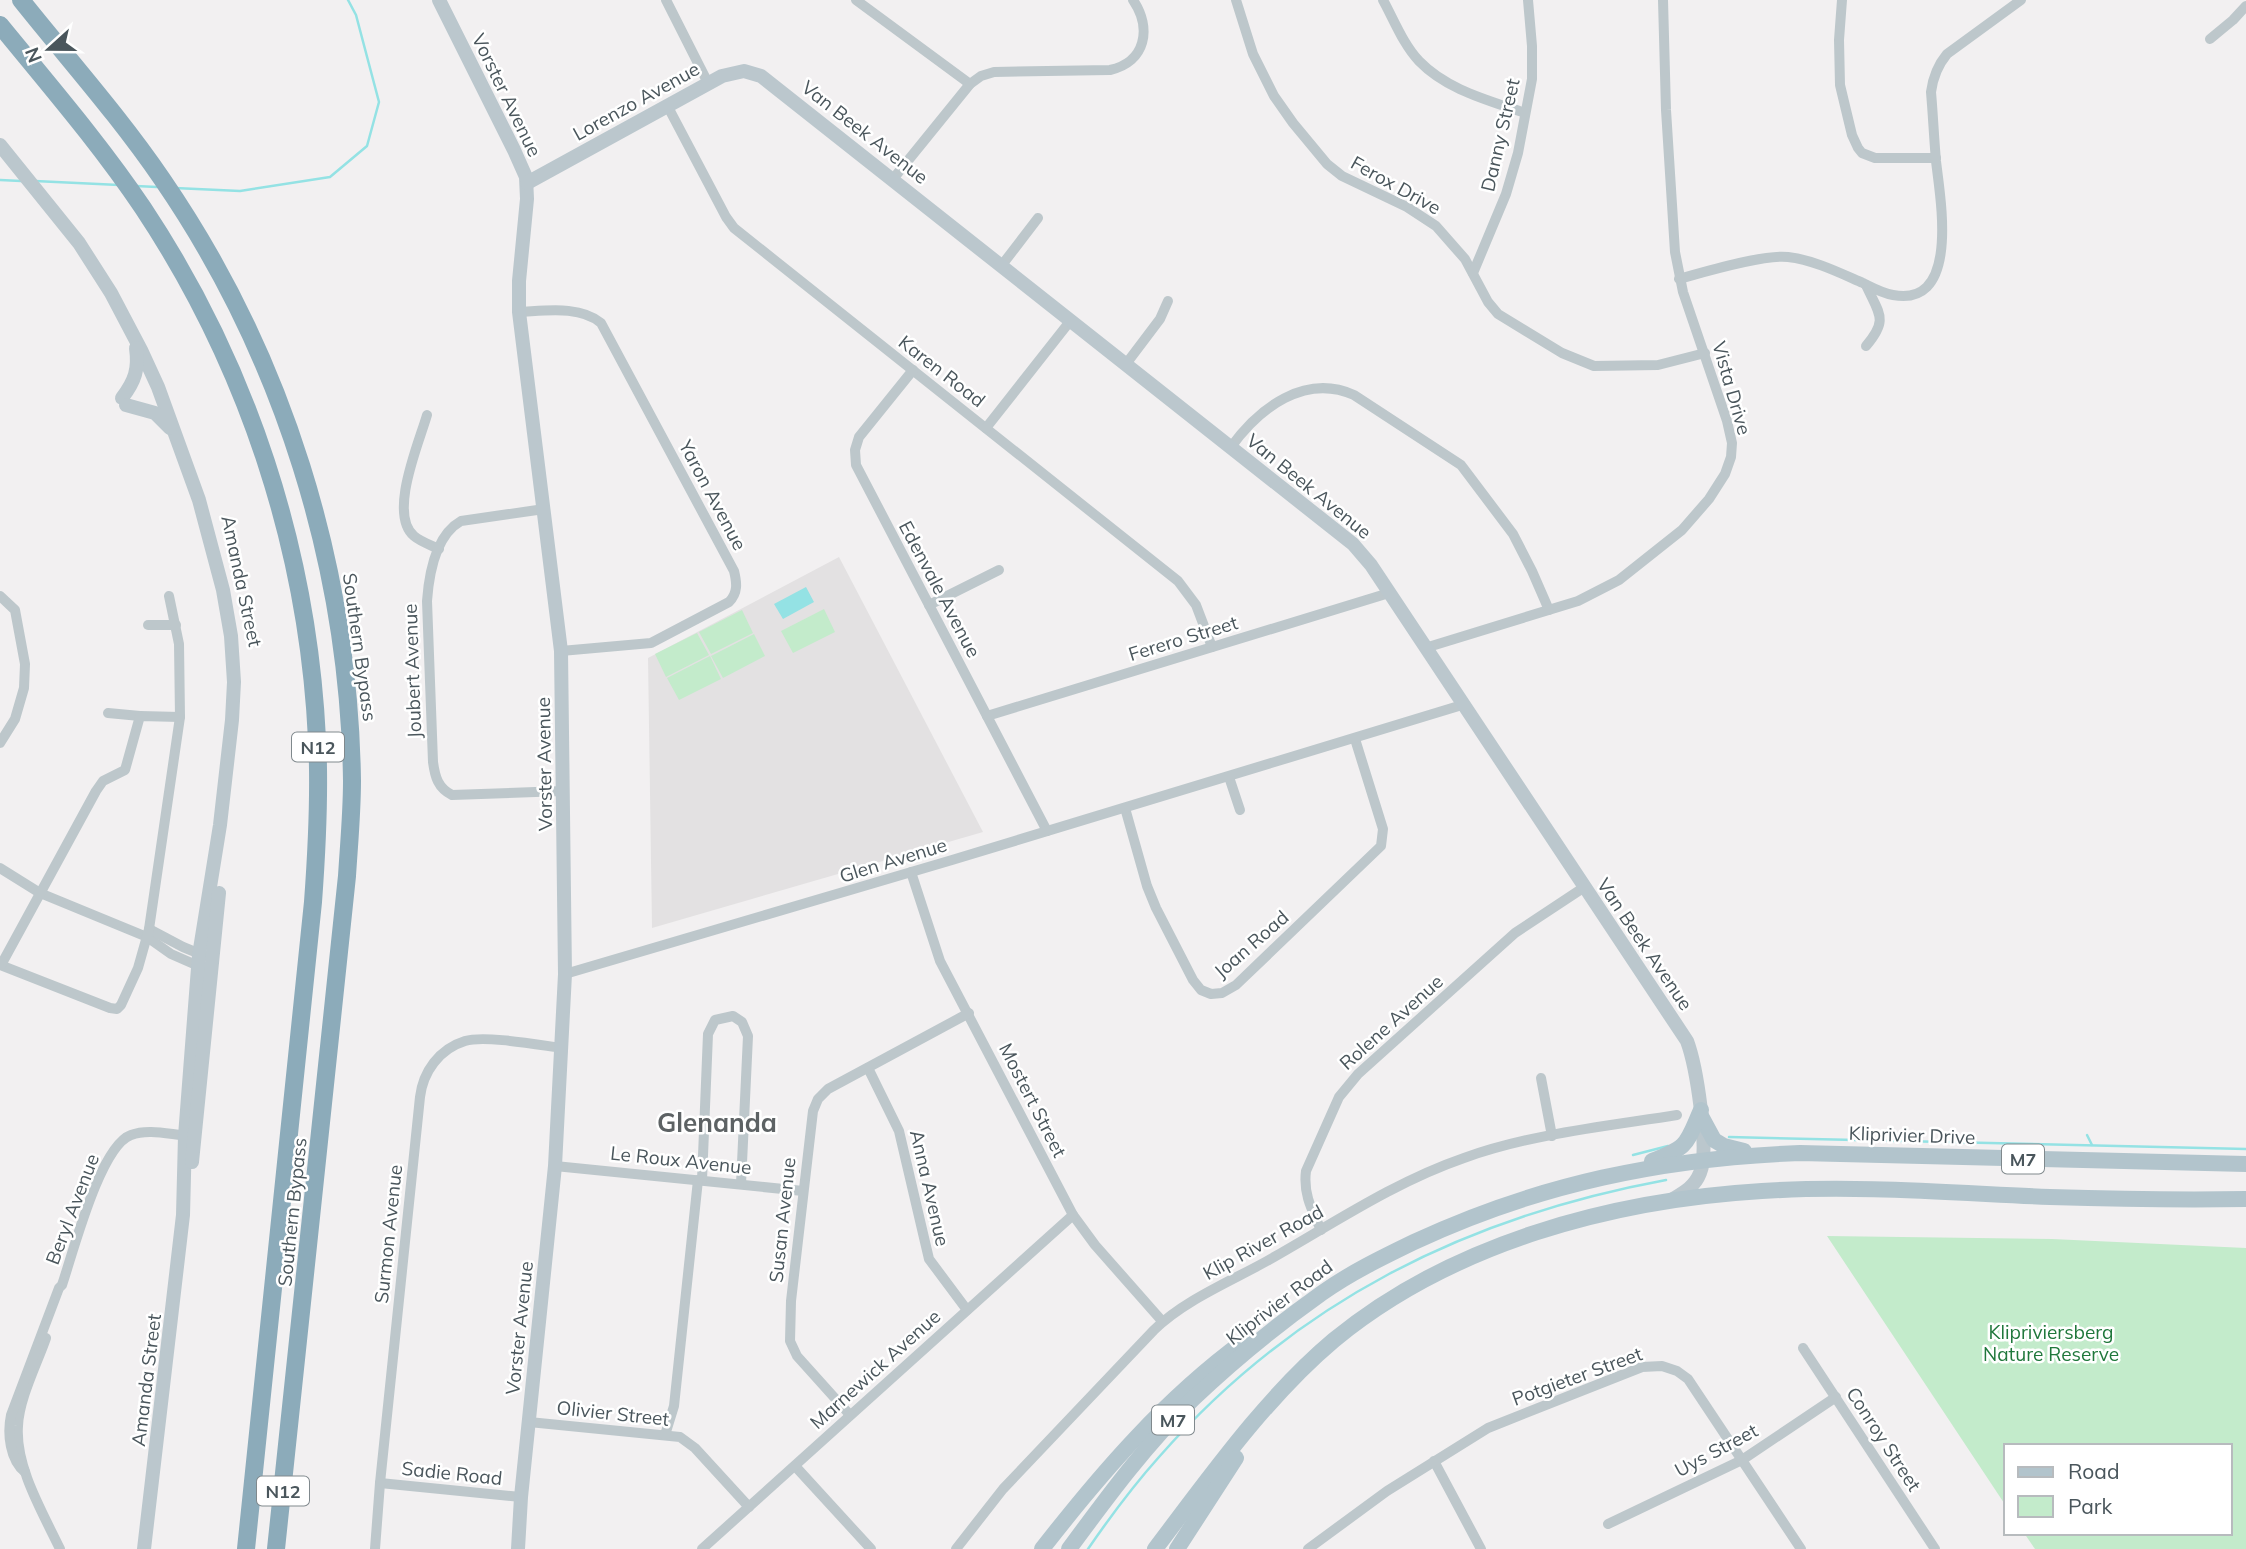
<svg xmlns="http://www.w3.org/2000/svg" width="2246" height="1549" font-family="Mulish,sans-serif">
<rect width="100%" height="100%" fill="#f2f0f1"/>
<polygon fill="#e3e1e2" points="839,557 983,832 652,928 648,658"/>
<g fill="#c3ebcb">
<polygon points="824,609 835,632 793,653 781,631"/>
<polygon points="742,610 753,633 711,654 699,632"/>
<polygon points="697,633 709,655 666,677 655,654"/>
<polygon points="754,634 765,656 723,678 711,656"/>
<polygon points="710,656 721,679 679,700 667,678"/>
<polygon points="1827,1236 2052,1239 2246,1248 2246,1549 2035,1549 2024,1533 2230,1533 2230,1446 2006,1446 2006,1506"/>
</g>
<polygon fill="#94e2e4" points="806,587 814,602 783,619 774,604"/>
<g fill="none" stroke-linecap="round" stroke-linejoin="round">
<g stroke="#94e2e4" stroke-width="2.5">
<polyline points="0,180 21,181"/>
<polyline points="35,181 119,185"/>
<polyline points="136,186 157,187"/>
<polyline points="175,188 240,191 330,177 367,146 379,102 356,15 348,0"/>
<polyline points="2087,1135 2092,1145"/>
<polyline points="1729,1137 2246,1149"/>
<polyline points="1633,1155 1668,1146"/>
<path d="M1088,1549C1110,1517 1133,1486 1159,1457C1295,1302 1466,1217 1666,1180"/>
</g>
<g stroke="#bdc7cb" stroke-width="10">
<polyline points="666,0 708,83"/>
<polyline points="856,0 970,84"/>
<polyline points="1236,0 1253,54 1274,96 1293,123 1327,164 1342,176 1407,207 1436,226 1465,259 1488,302 1498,314 1562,353 1594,366 1658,365 1705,353"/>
<path d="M1383,0C1394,20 1403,44 1419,61C1447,90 1488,100 1525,113"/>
<polyline points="1842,0 1839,40 1840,85 1852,135 1858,148 1862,153 1875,158 1936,158"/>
<polyline points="2210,39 2233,20 2246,6"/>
<polyline points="668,107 726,217 734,228 1178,581 1196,605 1212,647"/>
<path d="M893,179L970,84L981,76L994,72L1110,70C1146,62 1152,28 1133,0"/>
<polyline points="1002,265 1038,218"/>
<polyline points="1473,273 1506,194 1518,153 1532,79 1532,46 1528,0"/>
<path d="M1679,279C1704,272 1764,254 1788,257C1814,260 1840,273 1863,283C1873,288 1882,293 1893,295C1961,308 1940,197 1936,161C1934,138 1933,115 1931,92C1933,77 1937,66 1947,54L2021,0"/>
<path d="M1866,285C1879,314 1889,319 1866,346"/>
<path d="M519,312C544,311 580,305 601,323L734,571C737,583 738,593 729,602L651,643L561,651"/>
<polyline points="1126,364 1160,319 1168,301"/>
<polyline points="913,370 859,437 855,450 856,465 1047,831"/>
<path d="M427,415C419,443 388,514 414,536C421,542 431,545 439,549"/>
<polyline points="986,428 1071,320"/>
<path d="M1231,447C1259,408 1305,373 1354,395L1461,465L1513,534L1532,571L1549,610"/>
<path d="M544,509L461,521C436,535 429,574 427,601L433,762C435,777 438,788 452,795L563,791"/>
<polyline points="0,596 15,610 25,664 24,688 15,719 0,743"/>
<polyline points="929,605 999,570"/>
<polyline points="148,625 176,625"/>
<polyline points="1425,648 1578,601 1619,580 1682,530 1709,499 1725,474 1731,457 1732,443 1727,421 1683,292 1675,252 1666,110 1663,0"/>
<polyline points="108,713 140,716"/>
<polyline points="987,716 1389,593"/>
<polyline points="1229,777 1240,810"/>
<polyline points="1125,808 1147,886 1156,908 1193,980 1201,990 1211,994 1222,993 1236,985 1381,846 1383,829 1355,739"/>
<polyline points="0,868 40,893 147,937 171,954 203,968"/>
<polyline points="911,872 940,961 1073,1215 1095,1245 1162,1321"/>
<polyline points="149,929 183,947 205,956"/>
<polyline points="0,965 110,1008 117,1009 121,1005 138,968 149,929 180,717"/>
<polyline points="1,965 96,791 103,781 125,770 140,716 180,717 179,644 169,596"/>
<polyline points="565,974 952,860 1462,705"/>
<polyline points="868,1068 899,1131 929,1259 967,1310"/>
<polyline points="1541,1078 1552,1136"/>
<polyline points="555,1166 803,1191"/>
<polyline points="702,1180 708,1034 715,1020 733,1016 742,1022 748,1036 741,1184"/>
<path d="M1321,1230C1312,1210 1303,1194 1306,1171L1339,1097L1358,1074L1515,933L1583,888"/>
<path d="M46,1338C37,1364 19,1399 18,1426C15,1467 43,1513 60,1549"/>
<polyline points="1803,1348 1935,1549"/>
<polyline points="850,1415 797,1356 790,1341 791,1301 813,1111 818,1099 828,1089 969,1013"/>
<polyline points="529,1422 680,1437 695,1448 749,1507"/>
<polyline points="665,1435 674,1406 698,1180"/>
<polyline points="1434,1461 1481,1549"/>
<polyline points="795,1466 871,1549"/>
<path d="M25,1472C10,1460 7,1434 11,1415L59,1288L62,1285C73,1253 100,1146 131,1135C149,1128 171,1135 190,1136"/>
<polyline points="380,1483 521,1497"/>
<polyline points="1608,1524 1742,1460 1836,1397"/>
<path d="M375,1549L380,1483L420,1097C423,1072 439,1049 465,1041C485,1035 539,1045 562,1048"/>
<polyline points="702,1549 1073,1215"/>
<path d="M956,1549L1003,1489L1154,1330C1183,1301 1231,1281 1267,1261C1331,1225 1394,1182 1464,1158C1530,1134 1608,1126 1677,1115"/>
<polyline points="1308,1549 1387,1491 1488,1428 1642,1367 1662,1366 1677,1371 1688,1379 1801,1549"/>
</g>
<g stroke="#bbc7cd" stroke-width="14">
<polyline points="439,0 514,150 526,177 527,199 519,281 519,312 561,651 565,974 555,1166 521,1497 518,1549"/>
<polyline points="0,145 79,243 111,293 141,350 158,387 199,500 223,590 231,636 234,682 232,720 220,825 199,955 185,1136 183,1215 144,1549"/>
<path d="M527,183L722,76L744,71L761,76L1353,544L1371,565L1687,1041C1696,1065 1710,1150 1700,1173C1695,1186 1685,1192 1673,1199"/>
<path d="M122,398C135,381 139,369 136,348"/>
<polyline points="126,405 155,413 170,428"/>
<polyline points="192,1162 219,893"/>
</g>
<g stroke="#b2c4cc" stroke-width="16">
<polyline points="1701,1116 1714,1140 1724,1146 1744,1151"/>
<path d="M1652,1161C1689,1147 1686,1144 1701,1110"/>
<path d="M1042,1549C1102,1472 1165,1399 1244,1341"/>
<path d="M1069,1549C1108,1496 1147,1443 1194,1398C1234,1360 1277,1325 1322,1293C1350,1273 1383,1257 1414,1242C1538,1184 1664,1158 1800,1153L2246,1164"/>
<path d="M1155,1549C1209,1478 1266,1397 1334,1340C1452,1243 1612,1200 1762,1191C1857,1185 1954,1193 2050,1197C2115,1199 2181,1200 2246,1199"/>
<polyline points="1177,1549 1236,1458"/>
</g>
<g stroke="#8cabba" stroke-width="18">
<path d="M21,0C68,59 119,116 162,179C283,355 349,567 352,781C352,812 349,844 347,876L276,1549"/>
<path d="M0,25C49,85 100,144 143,208C248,366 308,550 317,739C320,793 317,848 313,902L246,1549"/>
</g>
</g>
<g text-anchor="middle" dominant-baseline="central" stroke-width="5" stroke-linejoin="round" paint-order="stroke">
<g fill="#fff" stroke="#80898d" stroke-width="2">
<rect x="292" y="732.5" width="52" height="29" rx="5"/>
<rect x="2002" y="1144.5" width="42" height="29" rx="5"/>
<rect x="1152" y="1405.5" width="42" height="29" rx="5"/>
<rect x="257" y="1476.5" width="52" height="29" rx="5"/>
</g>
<g font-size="18" font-weight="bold" fill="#4a565c">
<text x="318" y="747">N12</text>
<text x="2023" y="1159">M7</text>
<text x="1173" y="1420">M7</text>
<text x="283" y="1491">N12</text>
</g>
<g font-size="19" fill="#4a565c" stroke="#fff">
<text transform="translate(507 95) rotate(64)">Vorster Avenue</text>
<text transform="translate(636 101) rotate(-29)">Lorenzo Avenue</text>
<text transform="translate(865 132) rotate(38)">Van Beek Avenue</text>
<text transform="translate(1500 135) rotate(-77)">Danny Street</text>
<text transform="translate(1396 185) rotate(29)">Ferox Drive</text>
<text transform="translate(942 371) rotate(38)">Karen Road</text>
<text transform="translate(1732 388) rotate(74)">Vista Drive</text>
<text transform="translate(1309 486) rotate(39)">Van Beek Avenue</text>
<text transform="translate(713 495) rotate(62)">Yaron Avenue</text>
<text transform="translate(242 581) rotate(78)">Amanda Street</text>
<text transform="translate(940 589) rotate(62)">Edenvale Avenue</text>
<text transform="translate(1183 638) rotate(-17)">Ferero Street</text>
<text transform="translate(360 647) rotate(82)">Southern Bypass</text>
<text transform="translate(412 671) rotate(-92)">Joubert Avenue</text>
<text transform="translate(544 764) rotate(-91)">Vorster Avenue</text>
<text transform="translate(893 860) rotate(-17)">Glen Avenue</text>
<text transform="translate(1251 944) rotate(-41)">Joan Road</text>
<text transform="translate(1645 944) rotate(56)">Van Beek Avenue</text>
<text transform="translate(1391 1022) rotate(-42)">Rolene Avenue</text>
<text transform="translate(1033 1100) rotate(63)">Mostert Street</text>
<text transform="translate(1912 1135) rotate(2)">Kliprivier Drive</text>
<text transform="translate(681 1160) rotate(6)">Le Roux Avenue</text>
<text transform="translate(930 1188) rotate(77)">Anna Avenue</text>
<text transform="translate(72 1209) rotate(-69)">Beryl Avenue</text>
<text transform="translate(292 1212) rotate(-84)">Southern Bypass</text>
<text transform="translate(782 1220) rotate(-84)">Susan Avenue</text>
<text transform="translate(388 1234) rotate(-84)">Surmon Avenue</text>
<text transform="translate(1263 1242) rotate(-29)">Klip River Road</text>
<text transform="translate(1279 1302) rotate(-37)">Kliprivier Road</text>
<text transform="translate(519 1328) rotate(-84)">Vorster Avenue</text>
<text transform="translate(875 1369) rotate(-42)">Marnewick Avenue</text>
<text transform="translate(1577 1376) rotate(-20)">Potgieter Street</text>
<text transform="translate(146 1380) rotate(-83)">Amanda Street</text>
<text transform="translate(613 1413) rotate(6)">Olivier Street</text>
<text transform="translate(1884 1439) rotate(57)">Conroy Street</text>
<text transform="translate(1716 1450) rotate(-28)">Uys Street</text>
<text transform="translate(452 1473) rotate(6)">Sadie Road</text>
</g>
<g font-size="19" fill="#20783c" stroke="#fff">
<text x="2051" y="1332">Klipriviersberg<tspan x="2051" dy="22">Nature Reserve</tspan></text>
</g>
<g font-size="26" font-weight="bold" fill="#5d6264" stroke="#fff">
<text x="717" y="1122">Glenanda</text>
</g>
</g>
<rect x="2004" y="1444" width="228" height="91" fill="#ffffff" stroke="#b7bbbe" stroke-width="2"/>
<rect x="2018" y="1467" width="35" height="10" fill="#b2c4cc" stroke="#b7bbbe" stroke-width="2"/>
<text x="2068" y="1479" font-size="21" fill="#4a565c">Road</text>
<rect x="2018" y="1496" width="35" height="21" fill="#c3ebcb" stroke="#b7bbbe" stroke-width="2"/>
<text x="2068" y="1514" font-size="21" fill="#4a565c">Park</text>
<g transform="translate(49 49) rotate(249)" stroke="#ffffff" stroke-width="5" paint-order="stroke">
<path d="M0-5L12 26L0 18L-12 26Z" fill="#4a565c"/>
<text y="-10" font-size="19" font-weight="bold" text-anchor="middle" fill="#4a565c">N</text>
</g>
</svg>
